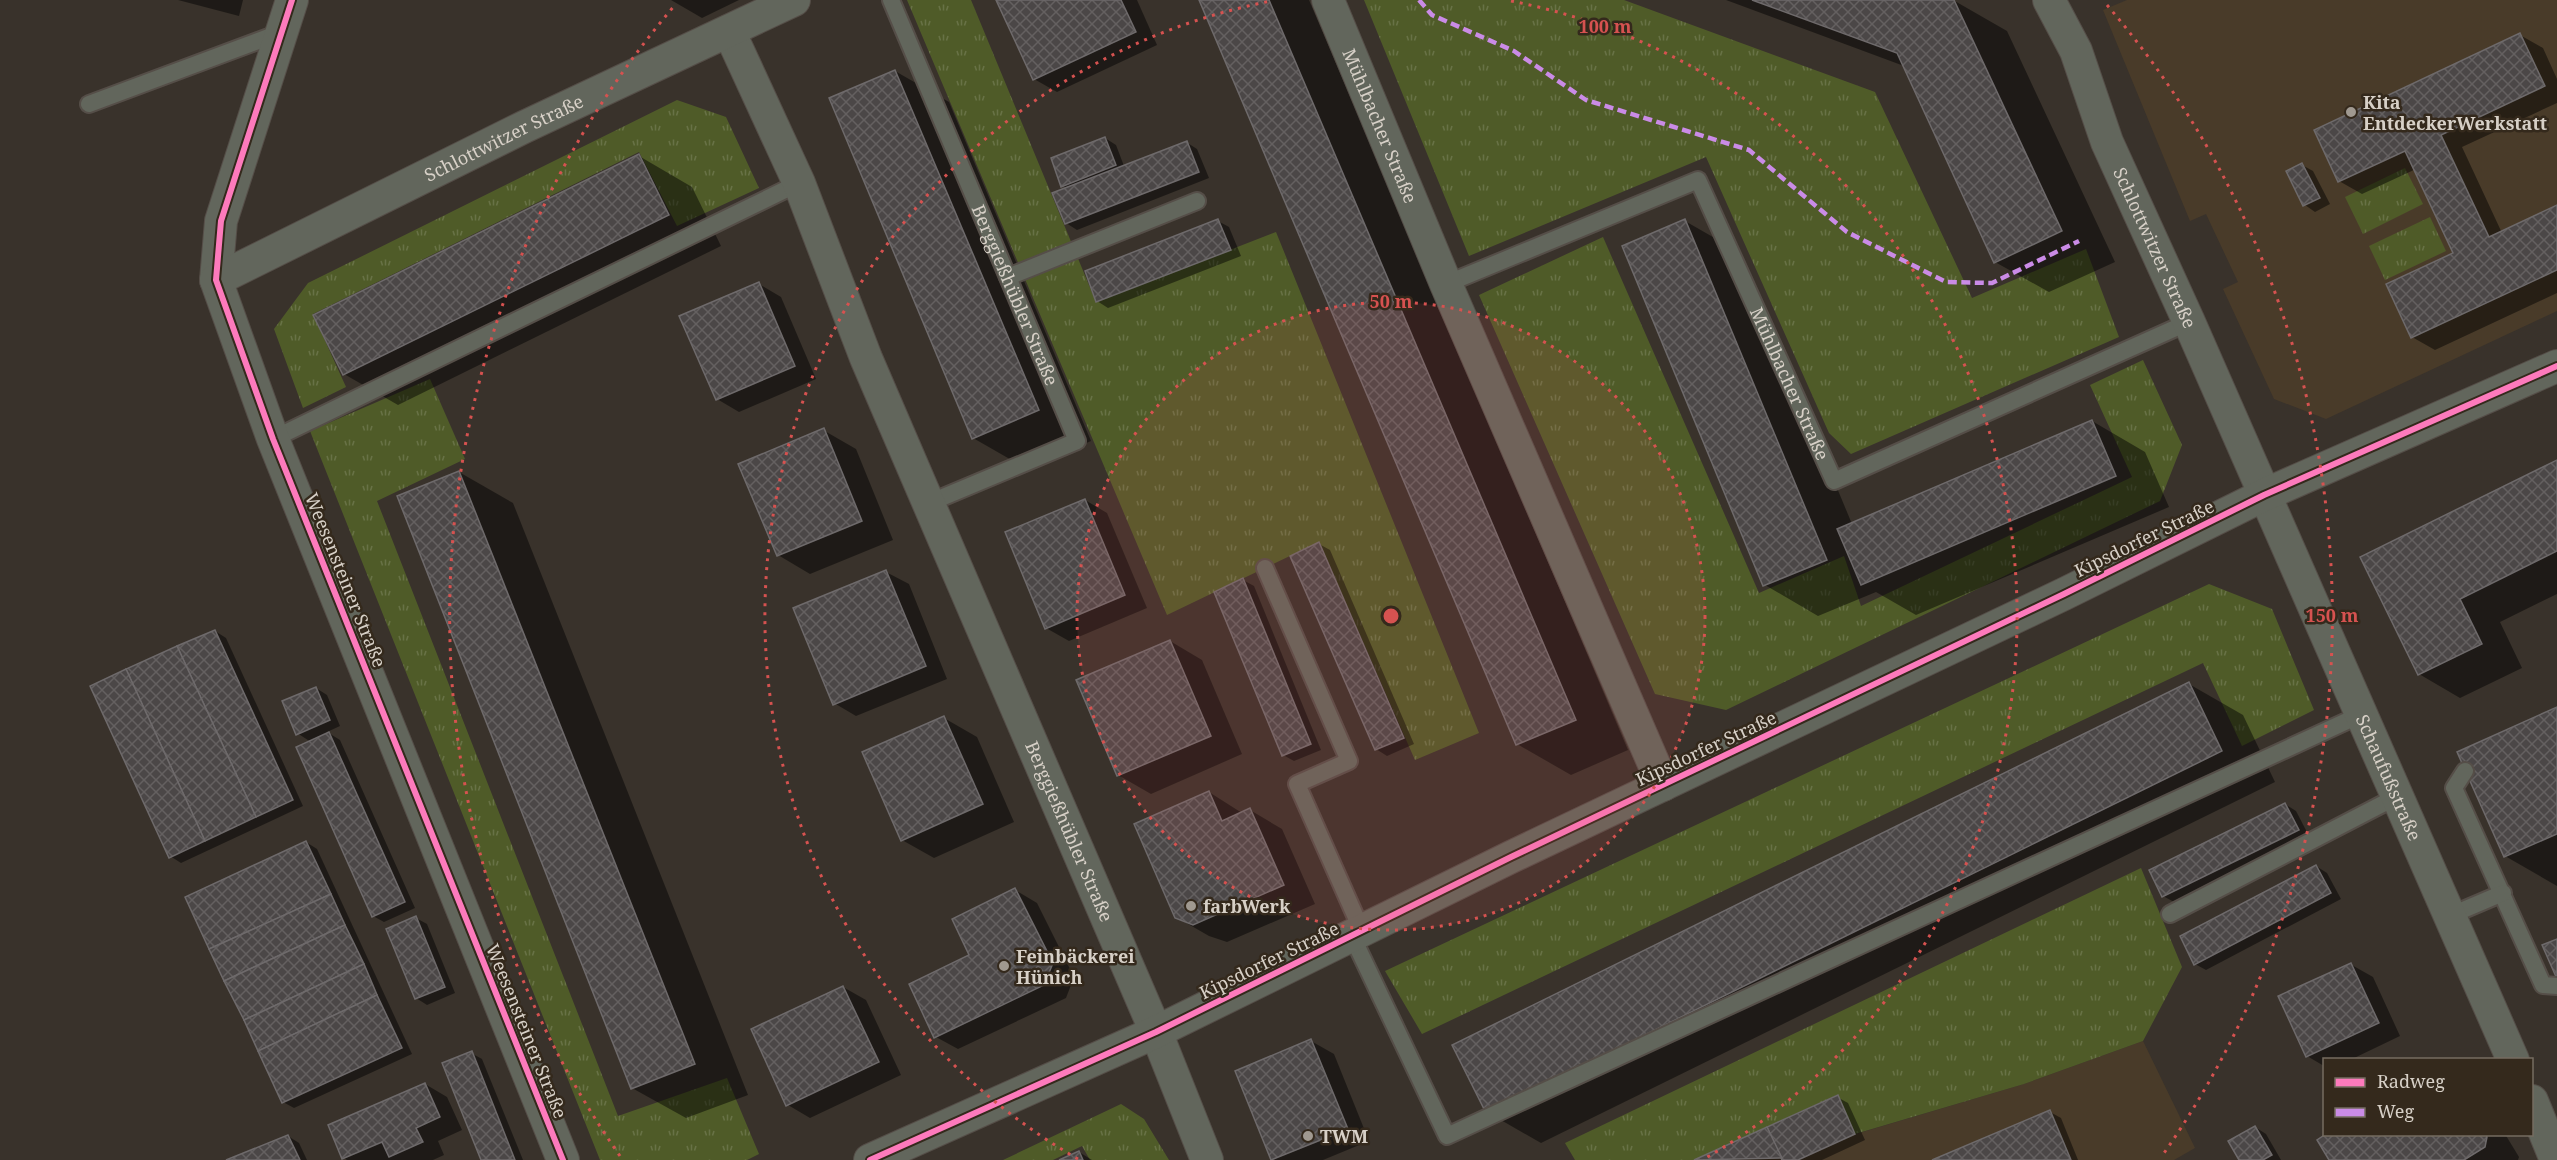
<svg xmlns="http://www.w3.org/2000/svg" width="2557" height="1160" font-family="'Noto Serif',serif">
<defs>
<pattern id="grass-tufts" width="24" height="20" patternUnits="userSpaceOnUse" patternTransform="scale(1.5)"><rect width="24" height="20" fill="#4f5b28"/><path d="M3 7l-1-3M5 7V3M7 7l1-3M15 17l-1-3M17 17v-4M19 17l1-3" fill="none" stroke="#687246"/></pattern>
<pattern id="building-cross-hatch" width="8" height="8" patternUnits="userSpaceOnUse" patternTransform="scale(1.5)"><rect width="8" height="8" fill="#4b4747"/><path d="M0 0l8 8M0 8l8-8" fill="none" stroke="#646060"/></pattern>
</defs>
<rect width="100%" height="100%" fill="#39322b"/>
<g fill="#493b29">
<polygon points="2127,0 2557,0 2557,311 2326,419 2274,399 2223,289 2238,282 2206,214 2190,221 2103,10"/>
<polygon points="2143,1041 2195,1148 2174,1160 1694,1160 1838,1095 1856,1134 2024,1084"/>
</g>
<g fill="url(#grass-tufts)">
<polygon points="907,0 971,0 1096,302 1276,232 1479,733 1415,760 1319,542 1167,615"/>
<polygon points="1364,0 1624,0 1875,92 1972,298 2086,249 2119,337 1851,454 1829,433 1706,157 1469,256"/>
<polygon points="677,100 726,117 759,188 677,226 639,152 313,314 346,387 303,408 274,329 308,283"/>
<polygon points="2405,168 2423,204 2363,234 2345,197"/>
<polygon points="2430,217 2446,251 2385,280 2369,246"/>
<polygon points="1603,237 1759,593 1844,556 1861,606 2132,477 2090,385 2143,360 2182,445 2160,501 1726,710 1655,694 1479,295"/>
<polygon points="430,379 465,459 377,501 618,1116 727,1078 759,1154 747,1160 600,1160 310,431"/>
<polygon points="2209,584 2272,609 2314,710 2242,746 2203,663 1422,1034 1385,971"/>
<polygon points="2141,868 2182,967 2143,1041 2024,1084 1855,1134 1837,1095 1694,1160 1575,1160 1565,1143"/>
<polygon points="1121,1104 1144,1119 1169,1160 1090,1160 1082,1146 1053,1160 1003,1160"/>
</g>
<g fill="#0007">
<polygon points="178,0 243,0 239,16"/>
<polygon points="671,0 739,0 702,18"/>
<polygon points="998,0 1137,0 1157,45 1057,92 1034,79"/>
<polygon points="1200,0 1309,0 1628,750 1571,775 1517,744"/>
<polygon points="1726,0 1953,0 2007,31 2115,262 2049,292 1995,262 1904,66"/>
<polygon points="2520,35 2543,48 2557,79 2557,103 2462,147 2502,233 2557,207 2557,293 2435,350 2412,337 2455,254 2416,169 2362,194 2339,181"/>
<polygon points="895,71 949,102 1091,441 1027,469 973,438"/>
<polygon points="1105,138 1116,145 1124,166 1186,142 1197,149 1209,178 1077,230 1066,223 1067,189 1063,186"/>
<polygon points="639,156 692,187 721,246 398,405 344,374 315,315"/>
<polygon points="2302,165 2313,171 2330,204 2315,212 2305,205"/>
<polygon points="1218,221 1229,227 1241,256 1108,308 1097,301"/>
<polygon points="1685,221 1739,252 1852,524 2092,421 2145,452 2169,507 1916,615 1876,592 1818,616 1765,585"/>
<polygon points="759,284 781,297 816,379 739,412 717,399"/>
<polygon points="823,430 856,449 893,540 810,574 778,555"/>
<polygon points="2557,462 2557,594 2500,622 2522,668 2460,698 2419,674 2362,557"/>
<polygon points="459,472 513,503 748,1095 686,1118 632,1088"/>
<polygon points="1085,500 1107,513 1147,608 1069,641 1046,628"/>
<polygon points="1319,544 1330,550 1414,744 1387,756 1376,749"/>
<polygon points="886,572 909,584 947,679 856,716 834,703"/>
<polygon points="1243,580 1254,586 1321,750 1294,761 1283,755"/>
<polygon points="215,631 226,638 303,806 181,863 170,856"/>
<polygon points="1170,641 1202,660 1242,754 1151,794 1118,775"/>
<polygon points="2189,684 2243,715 2275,782 1541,1143 1487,1112"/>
<polygon points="316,688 327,695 340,726 327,732 340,740 415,908 384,922 373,916 311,742 297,733"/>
<polygon points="2557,708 2557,886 2505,856"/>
<polygon points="944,718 977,737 1014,822 934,858 902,840"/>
<polygon points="1209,792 1242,813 1250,810 1282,829 1315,904 1227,942 1209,936 1176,917"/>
<polygon points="2285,804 2296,811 2309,836 2174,902 2163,896"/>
<polygon points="306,842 317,849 412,1054 294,1108 283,1102"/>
<polygon points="2316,866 2327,873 2341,899 2206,970 2195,964"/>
<polygon points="1015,890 1037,903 1074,977 1066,998 958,1049 936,1037 971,956"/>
<polygon points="416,918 427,924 455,993 427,1005 416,998"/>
<polygon points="2350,964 2373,977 2400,1036 2350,1060 2324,1060 2324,1066 2307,1056"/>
<polygon points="843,987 866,1000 901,1075 810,1118 788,1105"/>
<polygon points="1311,1041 1334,1054 1369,1141 1323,1160 1275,1160 1273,1159"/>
<polygon points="471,1053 482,1059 523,1160 483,1160"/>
<polygon points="425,1084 447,1097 462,1130 438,1141 444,1155 433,1160 347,1160 344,1158"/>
<polygon points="1837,1097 1848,1103 1865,1140 1822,1160 1698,1160"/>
<polygon points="2050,1112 2061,1118 2078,1160 1936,1160"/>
<polygon points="2255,1127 2266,1134 2281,1160 2241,1160"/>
<polygon points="2328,1134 2505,1134 2519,1157 2518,1160 2331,1160"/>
<polygon points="288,1136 299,1143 307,1160 230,1160"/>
<polygon points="1079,1152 1092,1160 1062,1160"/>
</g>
<g fill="url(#building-cross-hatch)" stroke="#6e6a6b" stroke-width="1.5">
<polygon points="996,0 1121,0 1136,32 1033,80"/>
<polygon points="1199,0 1269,0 1576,720 1516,745"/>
<polygon points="1752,0 1954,0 2062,231 1994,263 1897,53"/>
<polygon points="2520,33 2545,86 2441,135 2489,237 2557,205 2557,270 2411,338 2386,284 2453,253 2405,151 2338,182 2314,130"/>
<polygon points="895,70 1039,410 972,439 829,98"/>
<polygon points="1105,137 1116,165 1061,187 1051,158"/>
<polygon points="1187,141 1199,172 1065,224 1052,193"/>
<polygon points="639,154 669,215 343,375 313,315"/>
<polygon points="2302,163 2320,198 2303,206 2286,171"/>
<polygon points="1218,219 1231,250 1096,302 1085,271"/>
<polygon points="1685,219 1827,560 1763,586 1622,246"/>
<polygon points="759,282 795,366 716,400 679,316"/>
<polygon points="2092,420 2116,476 1861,585 1837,529"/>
<polygon points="824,428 862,521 777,556 738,464"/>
<polygon points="2557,460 2557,551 2460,599 2482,644 2418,675 2360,557"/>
<polygon points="459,471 695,1064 631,1089 397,496"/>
<polygon points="1085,499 1125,595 1045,629 1005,532"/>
<polygon points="1319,542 1404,738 1375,750 1290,556"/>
<polygon points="886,570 926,666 833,705 793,608"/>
<polygon points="1243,578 1311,744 1282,756 1214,592"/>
<polygon points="215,630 293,800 256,817 177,646"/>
<polygon points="1170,640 1211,736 1117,776 1076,680"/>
<polygon points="177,646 256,817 205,841 126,669"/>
<polygon points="126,669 205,841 169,858 90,686"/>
<polygon points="2189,682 2222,751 1486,1113 1452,1045"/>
<polygon points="316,687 330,720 296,735 282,701"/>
<polygon points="2557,707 2557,834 2504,857 2457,752"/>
<polygon points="944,716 983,804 901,841 862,752"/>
<polygon points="329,732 405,902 372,917 296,747"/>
<polygon points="1209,791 1222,821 1250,808 1284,885 1193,925 1175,918 1134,824"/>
<polygon points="2285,803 2299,830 2162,897 2149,870"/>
<polygon points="306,841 331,894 209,949 185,897"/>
<polygon points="2316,865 2331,893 2194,965 2180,936"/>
<polygon points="1015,888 1053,963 1044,985 934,1038 909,984 969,955 952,919"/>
<polygon points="331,894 345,925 224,981 209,949"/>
<polygon points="416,916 445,987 415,999 386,929"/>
<polygon points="345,925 364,964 244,1020 224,981"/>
<polygon points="2557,939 2557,979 2542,945"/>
<polygon points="2351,963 2379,1023 2306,1057 2278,996"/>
<polygon points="364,964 377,995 258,1051 244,1020"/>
<polygon points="843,986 879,1062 786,1106 751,1029"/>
<polygon points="377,995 402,1048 282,1103 258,1051"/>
<polygon points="1311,1039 1348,1129 1271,1160 1235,1071"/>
<polygon points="472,1051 515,1160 481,1160 442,1063"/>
<polygon points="425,1083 440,1117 416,1128 423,1142 389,1157 382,1142 342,1159 328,1125"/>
<polygon points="1838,1095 1855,1134 1798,1160 1782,1160 1767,1127"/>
<polygon points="2050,1110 2071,1160 1932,1160"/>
<polygon points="2255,1126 2272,1155 2263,1160 2239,1160 2228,1141"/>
<polygon points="1767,1127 1782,1158 1694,1160"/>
<polygon points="2326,1134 2486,1134 2487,1137 2485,1147 2464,1160 2329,1160 2317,1140"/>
<polygon points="288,1135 300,1160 226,1160"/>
<polygon points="1079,1151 1083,1160 1059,1160"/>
</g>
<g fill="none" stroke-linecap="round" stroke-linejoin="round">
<defs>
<g id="service">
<path id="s1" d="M891,0L1077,441L929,503"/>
<polyline points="89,104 282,32"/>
<polyline points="1008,277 1197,201"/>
<path id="s2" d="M1446,284L1698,180L1834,481L2189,322"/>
<polyline points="273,439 799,183"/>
<polyline points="1265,568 1349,761 1297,784 1362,931"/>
<polyline points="2465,771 2454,788 2543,985 2557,986"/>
<polyline points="2170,914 2396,797"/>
<polyline points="2449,916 2503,893"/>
<polyline points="1352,936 1447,1136 2360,715"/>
</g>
<g id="minor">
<polyline points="292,0 221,221 216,280 273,439 563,1160"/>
<path id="s3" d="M1328,0L1446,284L1663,785"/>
<path id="s4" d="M2049,0L2076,51L2107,142L2189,322L2513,1060"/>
<path id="s5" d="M729,31L799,183L866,358L1156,1032L1207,1160"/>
<path id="s6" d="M216,280L524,127L794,0"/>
<polyline points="2532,1101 2556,1160"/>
<polyline points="870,1160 1156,1032 1511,857 2064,594 2264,495 2557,366"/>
</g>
</defs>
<use href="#service" stroke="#554e48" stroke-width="20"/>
<use href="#minor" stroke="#554e48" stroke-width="34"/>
<use href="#service" stroke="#62665c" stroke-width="16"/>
<use href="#minor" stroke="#62665c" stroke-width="32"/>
<polyline stroke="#ca8be6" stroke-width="4.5" stroke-dasharray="9 4.5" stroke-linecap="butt" points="1419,0 1432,15 1514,51 1586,100 1749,150 1847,232 1946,282 1992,283 2079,241"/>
<defs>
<g id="cycleway">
<polyline points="292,0 221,221 216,280 273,439 563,1160"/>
<polyline points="870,1160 1156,1032 1511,857 2064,594 2264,495 2557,366"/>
</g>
</defs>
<use href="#cycleway" stroke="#34291c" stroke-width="10"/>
<use href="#cycleway" stroke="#fd7abc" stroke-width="6"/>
</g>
<circle cx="1391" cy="616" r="314" fill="#d65250" fill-opacity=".12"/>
<g fill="none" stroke="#d65250" stroke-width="3" stroke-dasharray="3 6">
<circle cx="1391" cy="616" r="314"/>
<path d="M1078 1159A627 627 0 0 1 1271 1M1511 1A627 627 0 0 1 1704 1159"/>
<path d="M620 1156A941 941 0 0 1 675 5M2107 5A941 941 0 0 1 2162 1156"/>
</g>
<g fill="#a09990" stroke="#34291c" stroke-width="2">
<circle cx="2351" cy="112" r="6"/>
<circle cx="1191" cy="906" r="6"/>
<circle cx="1004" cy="966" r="6"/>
<circle cx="1308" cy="1136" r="6"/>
</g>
<g text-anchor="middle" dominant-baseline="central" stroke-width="5" stroke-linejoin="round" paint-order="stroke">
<g font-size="18" font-weight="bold" fill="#d7d0c7" stroke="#34291c" text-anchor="start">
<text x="2363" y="102">Kita<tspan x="2363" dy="21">EntdeckerWerkstatt</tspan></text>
<text x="1203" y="906">farbWerk</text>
<text x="1016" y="956">Feinbäckerei<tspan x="1016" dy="21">Hünich</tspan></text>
<text x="1320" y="1136">TWM</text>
</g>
<g font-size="18" fill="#d7d0c7" stroke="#34291c">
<text stroke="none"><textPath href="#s3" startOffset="136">Mühlbacher Straße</textPath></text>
<text stroke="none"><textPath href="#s6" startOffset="321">Schlottwitzer Straße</textPath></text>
<text stroke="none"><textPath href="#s4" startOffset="270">Schlottwitzer Straße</textPath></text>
<text stroke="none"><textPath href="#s1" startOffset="320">Berggießhübler Straße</textPath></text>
<text stroke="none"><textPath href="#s2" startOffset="496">Mühlbacher Straße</textPath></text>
<text transform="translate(2144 538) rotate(-26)">Kipsdorfer Straße</text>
<text transform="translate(346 580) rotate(68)">Weesensteiner Straße</text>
<text transform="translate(1706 748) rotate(-25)">Kipsdorfer Straße</text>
<text stroke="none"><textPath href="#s4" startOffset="849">Schaufußstraße</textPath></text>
<text stroke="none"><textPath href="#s5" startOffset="870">Berggießhübler Straße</textPath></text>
<text transform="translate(1269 960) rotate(-26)">Kipsdorfer Straße</text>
<text transform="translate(527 1031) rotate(68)">Weesensteiner Straße</text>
</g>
</g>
<circle cx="1391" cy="616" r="9" fill="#d65250" stroke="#34291c" stroke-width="3"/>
<g font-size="18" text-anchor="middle" font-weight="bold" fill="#d65250" stroke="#34291c" stroke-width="5" stroke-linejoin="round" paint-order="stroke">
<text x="1605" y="33">100 m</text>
<text x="1391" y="308">50 m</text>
<text x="2332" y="622">150 m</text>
</g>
<rect x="2323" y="1058" width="210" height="78" fill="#34291c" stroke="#756c60" stroke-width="1.5"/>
<rect x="2335" y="1078" width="30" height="9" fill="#fd7abc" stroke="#756c60" stroke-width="1.5"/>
<text x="2377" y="1088" font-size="18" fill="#d7d0c7">Radweg</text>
<rect x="2335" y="1108" width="30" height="9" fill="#ca8be6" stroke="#756c60" stroke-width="1.5"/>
<text x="2377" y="1118" font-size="18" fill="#d7d0c7">Weg</text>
</svg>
